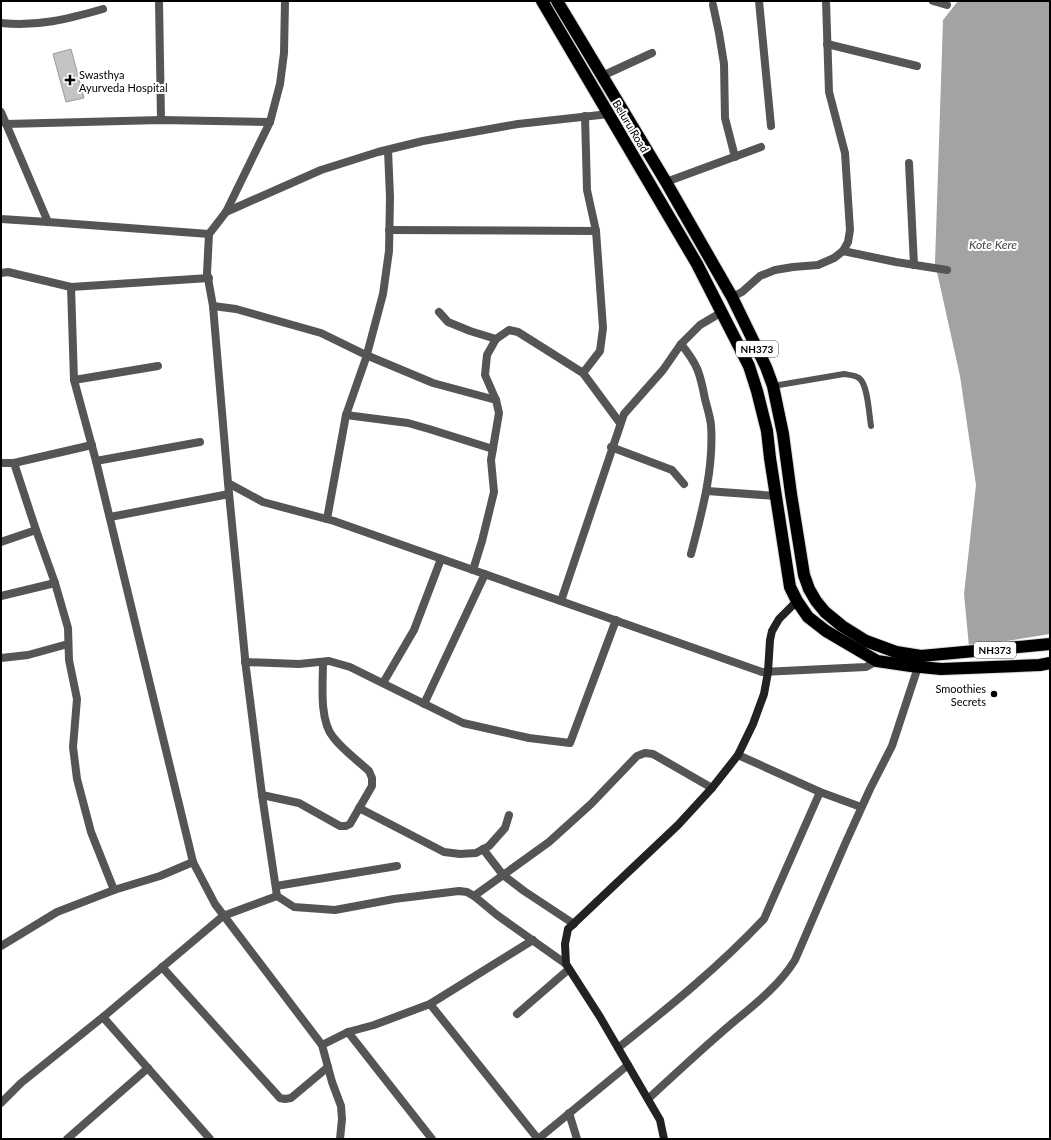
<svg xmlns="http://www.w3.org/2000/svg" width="1051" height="1140" font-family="Lato,sans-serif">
<rect width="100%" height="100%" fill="#fff"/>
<polygon fill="#a3a3a3" points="958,1 1050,1 1050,634 969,647 964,594 976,485 960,376 935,263 943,20"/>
<polygon fill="#c4c4c4" stroke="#999" points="71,49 84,98 66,102 53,54"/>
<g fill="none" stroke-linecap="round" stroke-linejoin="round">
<defs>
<g id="highway">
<polyline points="542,1 697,264 749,366 757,391 767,431 770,458 790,587 797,601 808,617 826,631 877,661 911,666 941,669 1040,665 1050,663"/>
<polyline points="557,1 666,182 732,297 766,367 773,386 783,434 791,494 804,575 809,589 816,601 825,612 842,626 866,641 896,652 921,656 1050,644"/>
</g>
</defs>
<use href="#highway" stroke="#dbdbdb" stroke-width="14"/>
<path stroke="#555" stroke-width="6" d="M773,386L844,374C849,375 855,375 859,378C868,384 869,415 871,426"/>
<g stroke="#555" stroke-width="8">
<polyline points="159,1 161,120"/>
<polyline points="285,1 284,53 280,84 270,122 226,212 209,234 207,273 213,306 228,483 263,502 334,521 762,672 866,667 877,661"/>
<polyline points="759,1 771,126"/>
<polyline points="933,1 947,5"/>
<polyline points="713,5 719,33 724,64 725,118 735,157"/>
<path d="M1,23C37,27 68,19 103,9"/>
<polyline points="827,44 917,66"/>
<polyline points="602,76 652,53"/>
<polyline points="1,112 48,222"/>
<polyline points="6,124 161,120 270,122"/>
<polyline points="909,163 914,265"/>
<polyline points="666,182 761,147"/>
<polyline points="226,212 321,170 378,152 423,141 518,124 609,114"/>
<polyline points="1,219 48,222 209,234"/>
<polyline points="389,230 596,231"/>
<polyline points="843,251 896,262 947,270"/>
<polyline points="1,273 8,272 71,287 209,278"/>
<polyline points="71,287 74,380 96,461 193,862 215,904 322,1045 332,1082 341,1106 342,1119 340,1139"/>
<polyline points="732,297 742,292 760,276 775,270 793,267 818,265 834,258 843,251 848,242 850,230 845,153 829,92 826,1"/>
<polyline points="213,306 236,309 321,333 366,355 433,383 496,400"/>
<polyline points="439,312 448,322 470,331 496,339"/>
<path d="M681,344C698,365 700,373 705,399C707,407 710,416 711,425C714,469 702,512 691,554"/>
<polyline points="583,373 600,351 603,328 596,231 587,190 585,116"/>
<polyline points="74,380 158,366"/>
<polyline points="346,415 408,423 429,429 493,449"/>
<polyline points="611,447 672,470 684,484"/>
<polyline points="96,461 200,442"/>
<polyline points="1,463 14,463 92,445"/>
<polyline points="14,463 36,530 55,583 68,628 69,660 77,699 73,747 77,779 91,832 114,890"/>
<polyline points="228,483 246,668 262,795 277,896 294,907 335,910 394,899 459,891 467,892 474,896 497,915 566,964"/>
<polyline points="707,491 776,496"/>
<polyline points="110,517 229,494"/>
<polyline points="327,519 346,415 366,358 383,294 389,251 390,197 388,150"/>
<polyline points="1,542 36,530"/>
<polyline points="473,570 482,541 494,492 491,460 499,413 496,400 485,375 487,355 496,339 509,330 518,332 583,373 620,423"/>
<polyline points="1,596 55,583"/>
<polyline points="561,601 624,414 663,370 681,344 700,325 722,312"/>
<polyline points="1,658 28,655 68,644"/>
<polyline points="245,662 299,664 329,661 350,667 463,723 529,738 570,743 616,620"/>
<polyline points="383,683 414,630 441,559"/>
<polyline points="424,704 485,574"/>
<polyline points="738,755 820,792 861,807"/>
<path d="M262,795L299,803L340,826H346L350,824L372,786V778L369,771C357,760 343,750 333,737C319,720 323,683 323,662"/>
<polyline points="359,808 444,852 460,854 476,853 489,846 505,828 509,815"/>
<polyline points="483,849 503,875 524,891 574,924"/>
<polyline points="276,886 397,866"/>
<polyline points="474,896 549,842 591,804 637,756 645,753 653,754 712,788"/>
<polyline points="1,946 57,912 114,890 160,876 193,862"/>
<polyline points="162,967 280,1098 285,1099 291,1098 328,1067"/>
<polyline points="430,1004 538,1139 628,1065"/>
<polyline points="517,1014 569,969"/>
<polyline points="103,1017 210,1139"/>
<polyline points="348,1032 432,1139"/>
<polyline points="322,1045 348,1032 374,1025 430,1004 533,940"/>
<path d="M618,1048C668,1008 720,966 764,919L820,792"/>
<path d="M648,1099C675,1074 702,1049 730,1025C754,1005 779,986 795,960L845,844L870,789L892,746L918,667"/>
<polyline points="1,1103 21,1083 103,1017 223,916 277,896"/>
<polyline points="569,1113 577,1139"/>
<polyline points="67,1139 148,1068"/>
</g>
<polyline stroke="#222" stroke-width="8" points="664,1139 660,1120 600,1017 566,964 565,944 568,929 678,825 712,788 738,755 753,724 764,694 768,672 770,640 772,631 779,619 797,601"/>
<use href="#highway" stroke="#000" stroke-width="12"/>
</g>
<g fill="#000" stroke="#fff" stroke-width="1.5">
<path d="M68 74h4v4h4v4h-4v4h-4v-4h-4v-4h4z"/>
<circle cx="994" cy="694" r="4"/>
</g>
<g text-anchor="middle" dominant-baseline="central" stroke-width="4" stroke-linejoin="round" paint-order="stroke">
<g fill="#fff" stroke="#4c4c4c" stroke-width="1">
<rect x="736" y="341" width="42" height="16" rx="3"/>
<rect x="974" y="642" width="42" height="16" rx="3"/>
</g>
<g font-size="10" font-weight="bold" fill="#000">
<text x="757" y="349">NH373</text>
<text x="995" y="650">NH373</text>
</g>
<g font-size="11" fill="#000" stroke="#fff" text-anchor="start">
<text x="79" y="74">Swasthya<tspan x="79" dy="13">Ayurveda Hospital</tspan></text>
<text x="986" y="688" text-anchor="end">Smoothies<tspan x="986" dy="13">Secrets</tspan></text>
</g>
<g font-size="11" fill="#000" stroke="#fff">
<text transform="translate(631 126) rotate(59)">Beluru Road</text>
</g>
<g font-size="12" font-style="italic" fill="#444" stroke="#fff">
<text x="993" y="244">Kote Kere</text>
</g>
</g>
<rect width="1051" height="1140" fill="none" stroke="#000000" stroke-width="4"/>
</svg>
